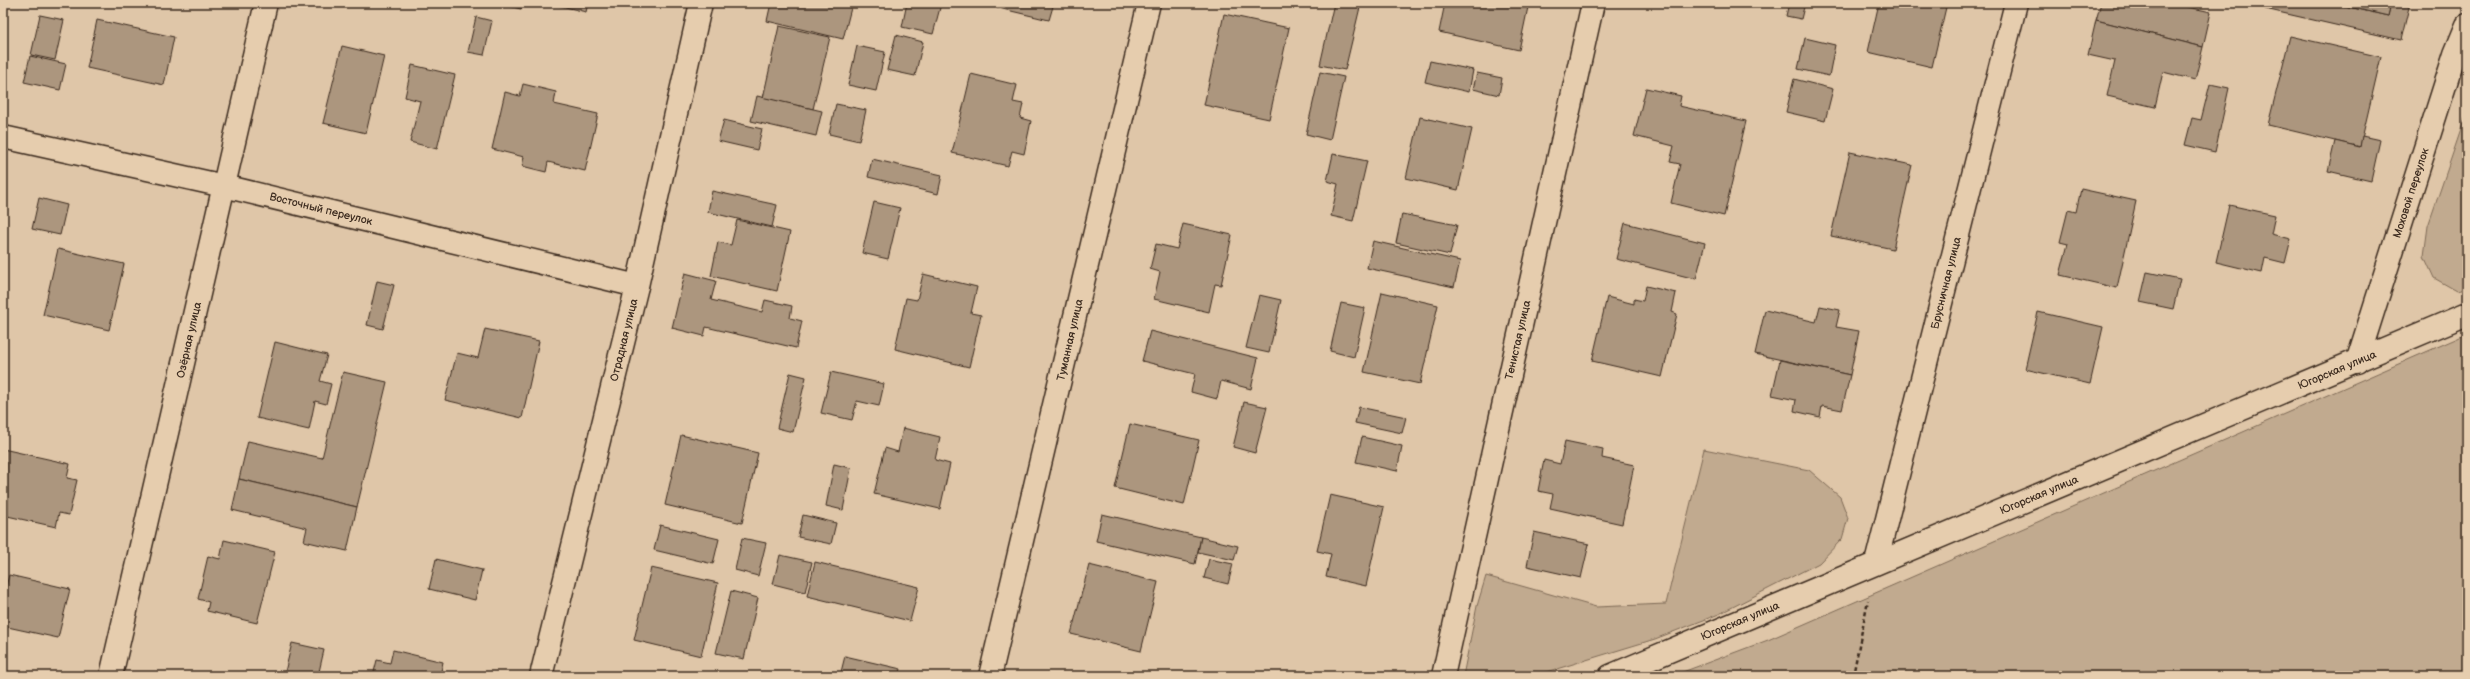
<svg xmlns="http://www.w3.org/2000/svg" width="2470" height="679" font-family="'Balsamiq Sans',sans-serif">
<rect width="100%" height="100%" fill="#dfc6a8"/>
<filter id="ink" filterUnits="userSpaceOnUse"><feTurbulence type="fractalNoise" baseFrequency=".025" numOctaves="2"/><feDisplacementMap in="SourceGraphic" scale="8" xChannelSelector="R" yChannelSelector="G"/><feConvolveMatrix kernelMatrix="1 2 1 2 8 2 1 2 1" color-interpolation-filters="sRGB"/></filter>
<g filter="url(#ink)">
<g fill="#c1aa8f" stroke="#7e6a56">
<polygon points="2467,112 2467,288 2457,291 2434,278 2424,256 2428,226"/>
<polygon points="2467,334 2467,676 1672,676 1768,640"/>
<polygon points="1704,449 1809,470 1840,497 1848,518 1842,539 1819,563 1719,614 1655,639 1537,675 1463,676 1477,606 1486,576 1596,607 1666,604"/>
</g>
<g fill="#ac967e" stroke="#3b2a1e">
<polygon points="495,3 522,3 521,9"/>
<polygon points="557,3 588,3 586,12 557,5"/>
<polygon points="771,3 846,3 852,4 843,39 767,21"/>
<polygon points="907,3 941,4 933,34 902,27"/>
<polygon points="990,3 1054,3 1049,20 990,6"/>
<polygon points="1334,3 1361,3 1345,70 1320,65"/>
<polygon points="1445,3 1512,3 1528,7 1519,50 1439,32"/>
<polygon points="1789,3 1805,3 1801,19 1786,16"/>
<polygon points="1879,3 1947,3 1932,67 1868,52"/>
<polygon points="2101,3 2180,3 2179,5 2211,12 2203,47 2096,20"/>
<polygon points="2232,3 2252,3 2251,7"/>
<polygon points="2267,3 2332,3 2388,16 2391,3 2410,3 2401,40 2265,9"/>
<polygon points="2332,3 2391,3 2388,16"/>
<polygon points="1224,14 1289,28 1269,119 1204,105"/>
<polygon points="40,15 64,20 55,60 31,55"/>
<polygon points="476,17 492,21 484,55 468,52"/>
<polygon points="97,20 174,37 164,85 87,68"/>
<polygon points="2096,20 2203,47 2195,80 2163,72 2155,107 2107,96 2115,61 2088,55"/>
<polygon points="779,26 830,37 813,109 763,98"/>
<polygon points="896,35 923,42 915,76 887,70"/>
<polygon points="2290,36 2381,57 2360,147 2268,125"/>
<polygon points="1805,38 1835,45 1829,76 1798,69"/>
<polygon points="342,46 384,56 366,133 323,123"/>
<polygon points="857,46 885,52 876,91 848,85"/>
<polygon points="30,56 66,64 60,90 24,82"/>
<polygon points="1430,61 1473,70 1469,92 1425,82"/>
<polygon points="412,65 455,75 437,149 410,142 420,101 405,97"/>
<polygon points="1320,72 1344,77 1330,140 1306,134"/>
<polygon points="1477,73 1502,78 1499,95 1473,89"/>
<polygon points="971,74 1017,85 1013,102 1023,104 1020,118 1031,121 1024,154 1012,151 1008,166 952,153"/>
<polygon points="1794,79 1833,89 1825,121 1786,112"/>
<polygon points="523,84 556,92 554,104 598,114 585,171 548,162 546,172 522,166 524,157 492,149 505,92 520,96"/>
<polygon points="2210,84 2229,88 2215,152 2185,145 2192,118 2201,120"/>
<polygon points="1646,88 1681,96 1679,106 1746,121 1724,216 1671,203 1680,164 1670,162 1674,146 1634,136"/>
<polygon points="757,96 822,111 816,136 751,121"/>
<polygon points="836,104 866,110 859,141 829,134"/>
<polygon points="1420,117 1472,129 1458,190 1406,178"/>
<polygon points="724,120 762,129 757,150 718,141"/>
<polygon points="2362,136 2380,140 2371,181 2328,171 2335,141 2360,147"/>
<polygon points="1850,152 1912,165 1893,249 1831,236"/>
<polygon points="1333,154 1367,161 1353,221 1331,216 1338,184 1327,181"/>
<polygon points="872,159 942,175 938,194 868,177"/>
<polygon points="2081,189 2136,201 2117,288 2060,275 2068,244 2060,242 2068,210 2076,212"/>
<polygon points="712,191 777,205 772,227 708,212"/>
<polygon points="39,198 67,205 60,235 32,229"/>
<polygon points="874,202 900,208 888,259 862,253"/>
<polygon points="2229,205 2275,215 2271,234 2291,239 2285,263 2265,258 2262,273 2216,262"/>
<polygon points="1402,214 1457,225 1450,255 1396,243"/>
<polygon points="737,220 790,232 777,291 711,276 718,242 731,245"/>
<polygon points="1625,223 1705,243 1696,279 1616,259"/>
<polygon points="1183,224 1232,235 1221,285 1215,284 1209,312 1154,299 1160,272 1150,269 1156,244 1177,249"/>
<polygon points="1373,241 1460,261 1454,287 1367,268"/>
<polygon points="58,249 124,264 109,330 43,315"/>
<polygon points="2147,272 2180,279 2173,309 2140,302"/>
<polygon points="685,273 716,281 711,300 762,312 765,300 792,306 790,318 802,321 796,348 706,327 704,336 672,328"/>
<polygon points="923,274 977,287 971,313 981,315 969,367 895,349 906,298 917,300"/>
<polygon points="377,281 394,285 383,329 367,325"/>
<polygon points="1646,286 1676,293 1672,312 1677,314 1662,377 1592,361 1607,297 1634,304 1634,299 1643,301"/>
<polygon points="1382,292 1438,305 1420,384 1364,372"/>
<polygon points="1259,295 1281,300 1269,353 1246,348"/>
<polygon points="1341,303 1365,308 1354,357 1330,351"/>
<polygon points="1820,306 1840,310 1836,327 1859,331 1850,375 1755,354 1765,310 1816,322"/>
<polygon points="2038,312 2103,327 2090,384 2025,369"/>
<polygon points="485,329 539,341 522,418 445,400 457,353 478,358"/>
<polygon points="1150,331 1258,358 1251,389 1221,381 1217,399 1191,392 1195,374 1142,361"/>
<polygon points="275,342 327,355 320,381 331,384 326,404 315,401 309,430 257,418"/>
<polygon points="1780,360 1850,375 1842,410 1822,406 1820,417 1794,411 1796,400 1772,395"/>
<polygon points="343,372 387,382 357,507 239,479 248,441 322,458"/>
<polygon points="831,372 884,384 879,406 857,401 852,420 821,413"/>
<polygon points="790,373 806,377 793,432 777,428"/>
<polygon points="1244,402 1267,407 1255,453 1233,447"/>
<polygon points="1359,407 1406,417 1402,433 1355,423"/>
<polygon points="1130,424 1199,440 1184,505 1115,488"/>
<polygon points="903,428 940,437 935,460 950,464 940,509 874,494 885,448 898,452"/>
<polygon points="681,435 758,453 742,523 665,505"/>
<polygon points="1362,437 1402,446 1397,471 1356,462"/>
<polygon points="1565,441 1603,449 1602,458 1634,465 1622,524 1550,508 1553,494 1538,491 1544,460 1560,464"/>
<polygon points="3,449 70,464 67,478 77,480 69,515 59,513 56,527 3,515"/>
<polygon points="834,464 851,468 843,510 826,506"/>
<polygon points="239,479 357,507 347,551 304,541 307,528 232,510"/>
<polygon points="1330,495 1384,507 1366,586 1326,577 1331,554 1317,551"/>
<polygon points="1102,514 1201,537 1195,564 1096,541"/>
<polygon points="803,515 836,523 831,544 798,537"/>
<polygon points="660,525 719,539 713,564 654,550"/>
<polygon points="1534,532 1589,544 1581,578 1527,566"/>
<polygon points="1201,537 1238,546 1234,560 1198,552"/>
<polygon points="742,538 766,543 758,576 735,570"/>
<polygon points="224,540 275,552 257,623 207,611 209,602 198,599 208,556 220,559"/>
<polygon points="780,555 812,562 805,592 773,584"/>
<polygon points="436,559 482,570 475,600 429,589"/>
<polygon points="1209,559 1233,564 1228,584 1204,578"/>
<polygon points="815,562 919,587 910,621 807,596"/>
<polygon points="1089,565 1158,582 1141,651 1071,634"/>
<polygon points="651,568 718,583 701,656 634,640"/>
<polygon points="9,575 70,589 58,638 3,626 3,598"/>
<polygon points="731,591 758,598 744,659 716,653"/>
<polygon points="292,643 324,650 318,676 284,676"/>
<polygon points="393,650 443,662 440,676 373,676 377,660 390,663"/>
<polygon points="845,656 901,669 899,676 840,676"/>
</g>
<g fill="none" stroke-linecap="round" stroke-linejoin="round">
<defs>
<g id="minor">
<polyline points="3,137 224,186 637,286"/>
<polyline points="2357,362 2455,54 2467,25"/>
<polyline points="1876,563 2016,3"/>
<polyline points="111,676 266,3"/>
<polyline points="541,676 637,286 701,3"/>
<polyline points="990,676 1149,3"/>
<polyline points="1443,676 1593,3"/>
<polyline points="1610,676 2467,314"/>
</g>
</defs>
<use href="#minor" stroke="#3b2a1e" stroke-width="25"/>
<polyline stroke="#3b2a1e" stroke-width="2.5" stroke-dasharray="4 3" stroke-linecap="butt" points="1853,676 1868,600"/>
<use href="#minor" stroke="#e6cdae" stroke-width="22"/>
</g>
</g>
<g text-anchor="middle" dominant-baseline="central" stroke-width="3" stroke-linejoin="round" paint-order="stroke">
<g font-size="11" fill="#3b2a1e" stroke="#e6cdae">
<text transform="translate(2411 193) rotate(-72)">Моховой переулок</text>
<text transform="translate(321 209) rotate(14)">Восточный переулок</text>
<text transform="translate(1946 283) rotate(-76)">Брусничная улица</text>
<text transform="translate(189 340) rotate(-77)">Озёрная улица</text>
<text transform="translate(624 340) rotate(-76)">Отрадная улица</text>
<text transform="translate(1070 340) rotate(-77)">Туманная улица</text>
<text transform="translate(1518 340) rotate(-77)">Тенистая улица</text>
<text transform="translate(2337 370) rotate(-23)">Югорская улица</text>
<text transform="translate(2039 495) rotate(-23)">Югорская улица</text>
<text transform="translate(1740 621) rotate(-23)">Югорская улица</text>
</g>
</g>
<rect width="2470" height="679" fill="none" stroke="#e6cdae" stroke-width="16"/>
<rect x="8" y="8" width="2454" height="663" fill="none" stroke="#3b2a1e" stroke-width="1.5" filter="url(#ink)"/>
</svg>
